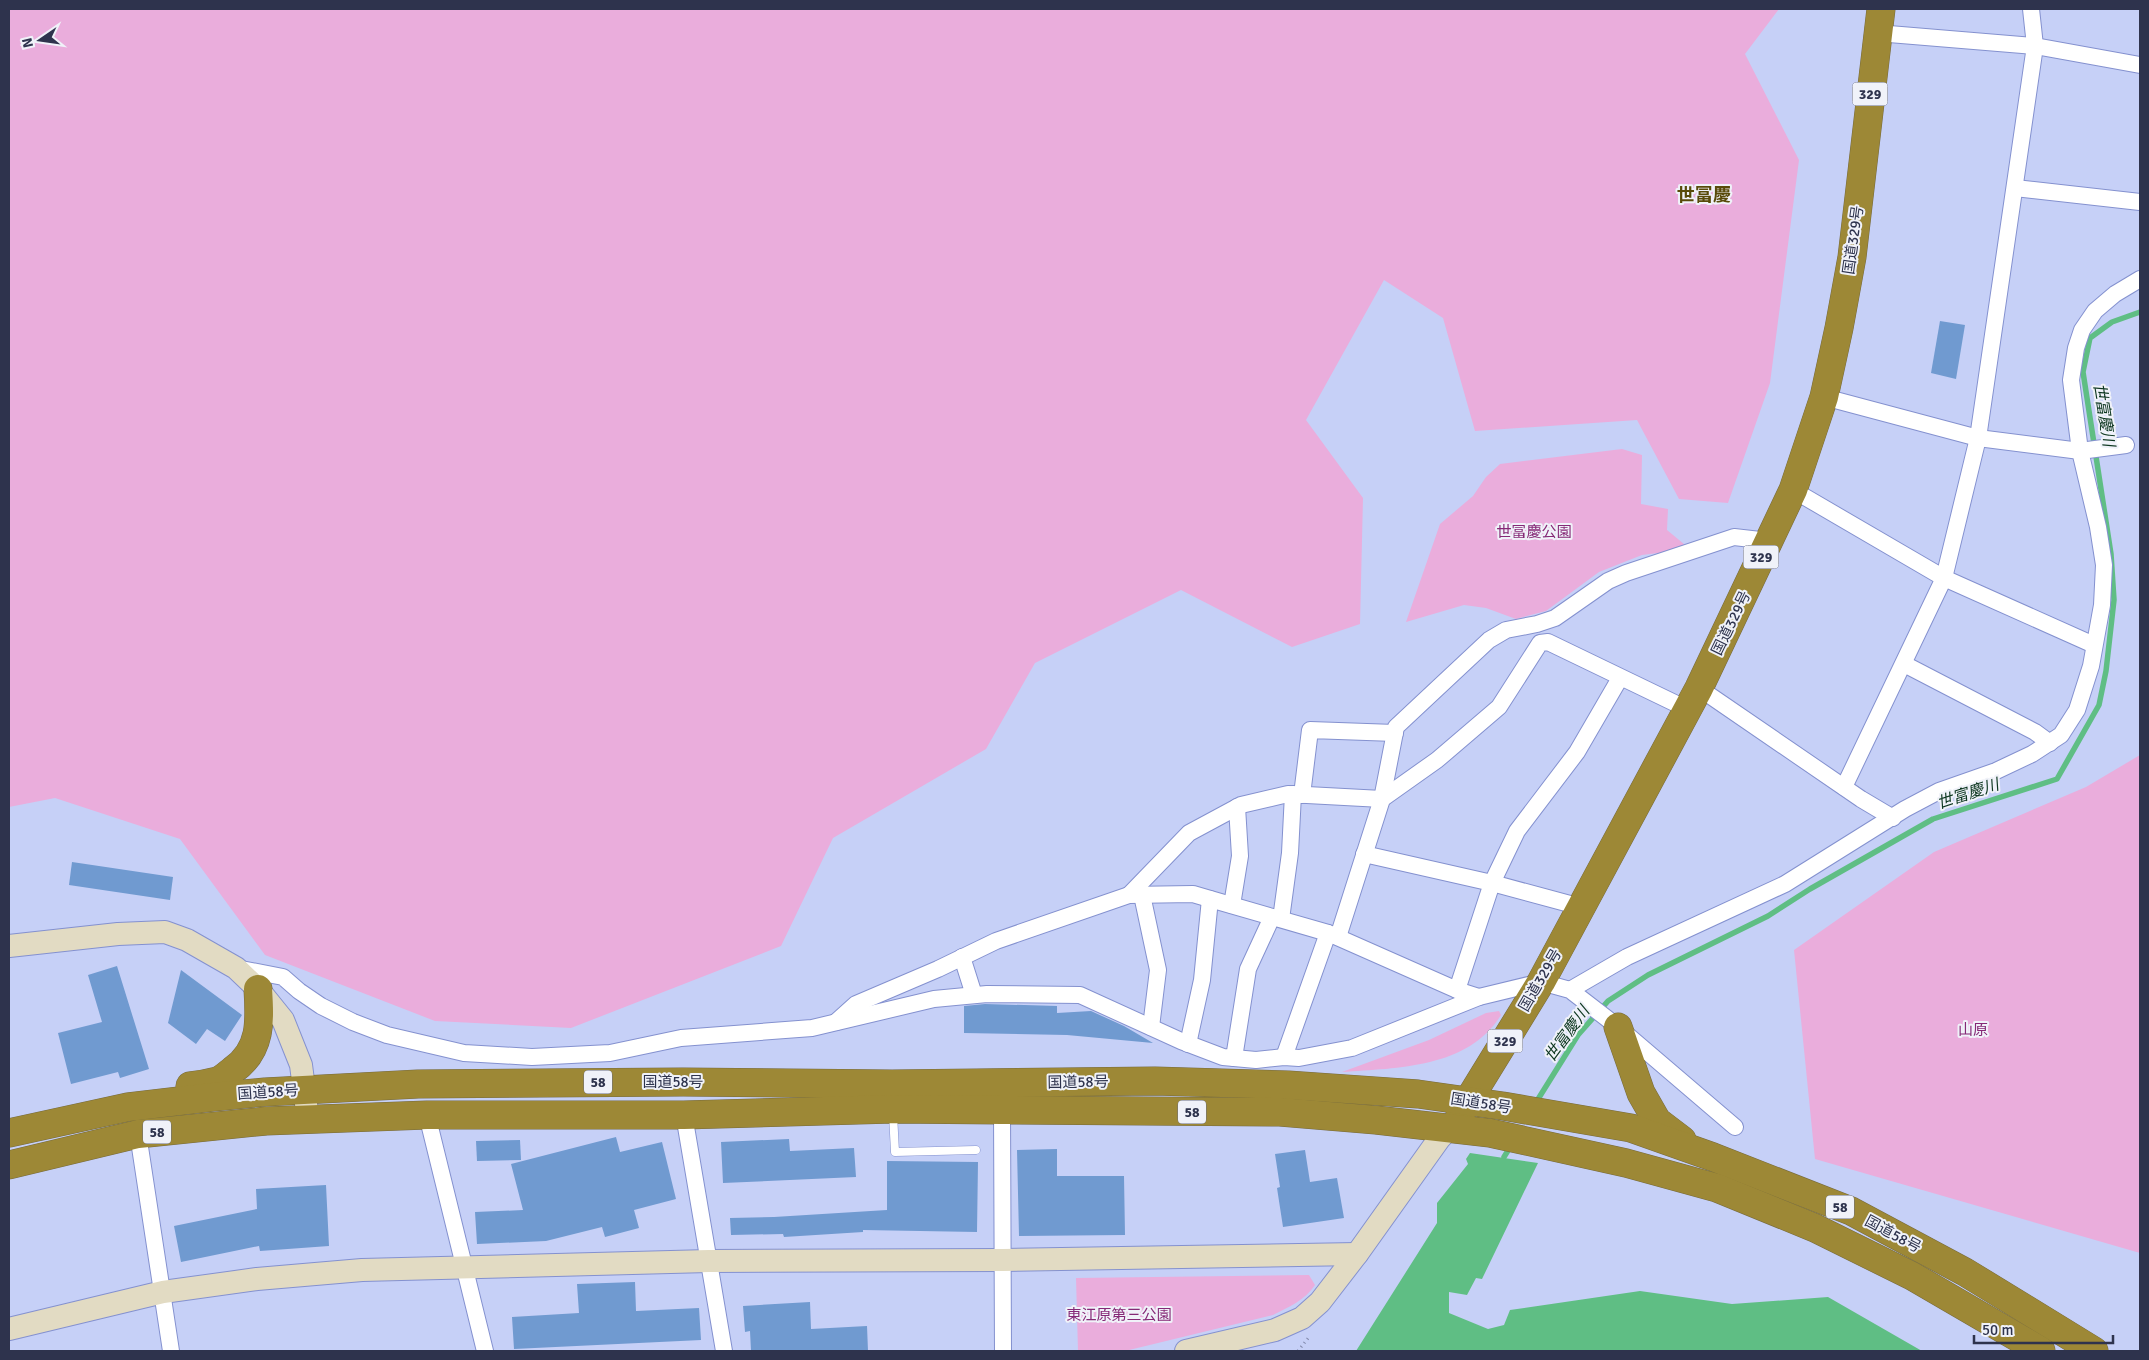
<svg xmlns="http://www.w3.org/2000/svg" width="2149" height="1360" font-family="Signika,'Noto Sans JP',sans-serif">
<rect width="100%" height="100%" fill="#c6d0f7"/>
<g fill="#eaaddc">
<polygon points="9,9 1779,9 1745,54 1799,160 1770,383 1728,503 1679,499 1637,420 1475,431 1443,318 1384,280 1306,420 1363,498 1360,624 1292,647 1181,590 1035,663 986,749 833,838 781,946 571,1028 435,1021 265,955 180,839 55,798 9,807"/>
<polygon points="1622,449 1642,455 1641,504 1668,509 1667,530 1690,549 1642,555 1599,572 1546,611 1516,619 1486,608 1464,605 1406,622 1440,524 1473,496 1486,477 1500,464"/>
<polygon points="2140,755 2140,1253 1815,1159 1794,950 1934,852 2086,787"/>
<path d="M1499,1011L1501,1015C1468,1068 1399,1068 1342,1072L1429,1040L1486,1013Z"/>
<path d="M1309,1275L1315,1285C1305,1300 1289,1307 1273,1315L1125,1351H1078L1076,1278Z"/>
</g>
<polygon fill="#5fbe84" points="1470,1153 1538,1163 1482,1279 1476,1278 1467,1295 1449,1292 1449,1313 1488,1329 1504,1325 1510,1310 1640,1291 1732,1304 1828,1297 1922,1351 1356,1351 1437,1223 1437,1203 1468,1164 1466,1159"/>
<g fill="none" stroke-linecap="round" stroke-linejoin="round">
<g stroke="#5fbe84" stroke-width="5.5">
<polyline points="1535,1104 1578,1035 1608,1001 1648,975 1768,916 1810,889 1933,819 2057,779 2099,705 2106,671 2114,600 2111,554 2083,372 2090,338 2112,322 2140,312"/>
<polyline points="1504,1157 1512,1144"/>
</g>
</g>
<g fill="#709ad0">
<polygon points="1940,321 1965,325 1956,379 1931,373"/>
<polygon points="72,862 173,877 170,900 69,885"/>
<polygon points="117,966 149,1069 120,1078 118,1072 71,1084 58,1033 102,1022 88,975"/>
<polygon points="181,970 242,1015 225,1041 207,1029 196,1044 168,1023"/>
<polygon points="985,1004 1057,1006 1057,1013 1091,1011 1124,1026 1153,1043 1067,1035 964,1033 964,1006"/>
<polygon points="616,1137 620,1152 662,1142 676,1199 634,1210 639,1228 605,1237 602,1227 546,1241 477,1244 475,1212 523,1210 511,1164"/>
<polygon points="789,1139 790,1151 854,1148 856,1177 723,1183 721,1142"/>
<polygon points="520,1140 521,1160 477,1161 476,1141"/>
<polygon points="1057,1149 1057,1176 1124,1176 1125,1235 1019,1236 1017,1150"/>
<polygon points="1305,1150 1310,1182 1337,1178 1344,1218 1283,1227 1277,1188 1280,1187 1275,1154"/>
<polygon points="887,1161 978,1162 977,1232 863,1230 863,1232 784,1237 783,1234 731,1235 730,1218 774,1217 887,1210"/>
<polygon points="326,1185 329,1246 260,1251 259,1246 181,1262 174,1226 257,1209 256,1189"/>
<polygon points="635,1282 636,1311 699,1308 701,1340 514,1349 512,1317 579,1313 577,1284"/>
<polygon points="810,1302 811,1329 867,1326 868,1351 751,1351 750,1331 745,1332 743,1306"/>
</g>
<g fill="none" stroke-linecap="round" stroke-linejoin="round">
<defs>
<polyline id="lane" points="893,1114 895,1152 976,1150"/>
<g id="street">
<polyline points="1877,33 2035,46 2140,65"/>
<polyline points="2015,188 2140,202"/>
<polyline points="1824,397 1978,438 2080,451 2126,445"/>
<polyline points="1793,490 1944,578 2094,645"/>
<polyline points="1904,664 2035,732 2050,743"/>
<polyline points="1699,688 1861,799 1893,818"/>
<polyline points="1844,787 1944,578 1978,438 2035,46 2031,9"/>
<polyline points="1302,795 1310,730 1395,733"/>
<polyline points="1364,854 1492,883 1581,907"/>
<polyline points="1129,895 1189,833 1241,805 1288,794 1382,799 1437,760 1499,707 1540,643 1548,642 1687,709"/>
<polyline points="1142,895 1158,970 1151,1027"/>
<polyline points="1232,905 1240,856 1237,807"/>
<polyline points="1281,919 1290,853 1293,794"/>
<polyline points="1338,937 1382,799 1396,727 1489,640 1506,630 1537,624 1555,618 1608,581 1626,573 1734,537 1769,541"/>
<polyline points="962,957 974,995"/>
<polyline points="236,968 283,977 299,991 321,1006 353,1022 387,1035 464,1053 532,1057 610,1053 681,1038 812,1028 934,999 987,994 1080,995 1181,1041 1223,1057 1256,1060 1284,1057 1299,1058 1352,1048 1479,997 1541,982 1570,990 1618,1027 1735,1127"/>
<polyline points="1457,990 1492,883 1517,831 1577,752 1620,678"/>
<polyline points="1570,990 1627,957 1785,884 1905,809 1939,791 1996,771 2032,754 2061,735 2077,710 2091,666 2102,605 2104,565 2098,527 2080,451 2071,380 2076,348 2082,330 2095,311 2115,294 2140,279"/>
<polyline points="836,1022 856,1004 938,969 996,941 1129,895 1193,894 1210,899 1328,933 1457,990 1479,997"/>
<polyline points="1188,1044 1202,980 1210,899"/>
<polyline points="1284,1057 1328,933"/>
<polyline points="1234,1058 1248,969 1272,917"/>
<polyline points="1002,1110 1003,1351"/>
<polyline points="427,1115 485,1351"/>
<polyline points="684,1115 724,1351"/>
<polyline points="138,1134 171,1351"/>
</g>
<g id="secondary">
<polyline points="9,946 118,934 165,932 187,940 236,968 258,989 283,1020 301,1065 308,1119"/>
<polyline points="9,1329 163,1292 257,1279 362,1270 709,1261 1002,1260 1357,1254"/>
<polyline points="1186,1351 1275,1330 1302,1318 1320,1302 1357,1254 1439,1139 1450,1127"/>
</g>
<g id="highway">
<polyline points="1618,1027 1641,1093 1657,1121 1682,1140"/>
<path d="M190,1086C199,1085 209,1083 217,1081C223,1079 228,1074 233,1070C262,1050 260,1020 258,989"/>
<polyline points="1460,1114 1541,982 1699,688 1793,490 1824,397 1839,328 1852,257 1881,9"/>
<polyline points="9,1133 128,1107 213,1097 265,1092 418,1084 683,1082 892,1084 1155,1081 1288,1085 1418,1094 1503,1106 1631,1128 1713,1157 1851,1211 1965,1272 2094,1351"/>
<polyline points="9,1165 138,1134 266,1121 427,1115 684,1115 893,1109 1002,1110 1280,1112 1376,1120 1490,1133 1626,1163 1717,1188 1815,1228 1912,1276 2041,1351"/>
</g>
</defs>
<use href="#lane" stroke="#8491cf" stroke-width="9"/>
<use href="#street" stroke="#8491cf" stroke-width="18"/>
<use href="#secondary" stroke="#8491cf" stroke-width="24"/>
<use href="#highway" stroke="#766a3e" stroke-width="29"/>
<polyline stroke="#8289ab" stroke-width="3" stroke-dasharray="1 4" stroke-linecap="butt" points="1298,1351 1309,1337"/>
<use href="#lane" stroke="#fff" stroke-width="8"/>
<use href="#street" stroke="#fff" stroke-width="16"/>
<use href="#secondary" stroke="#e2dbc3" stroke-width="22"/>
<use href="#highway" stroke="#9d8836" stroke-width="28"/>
</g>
<g text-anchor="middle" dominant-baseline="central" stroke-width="4" stroke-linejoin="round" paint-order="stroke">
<g fill="#f0f2f9" stroke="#686c81" stroke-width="1">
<rect x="1852.5" y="82.5" width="35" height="23" rx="4"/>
<rect x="1743.5" y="545.5" width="35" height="23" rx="4"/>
<rect x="1487.5" y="1029.5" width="35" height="23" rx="4"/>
<rect x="584" y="1070.5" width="28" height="23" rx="4"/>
<rect x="1178" y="1100.5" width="28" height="23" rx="4"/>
<rect x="143" y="1120.5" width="28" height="23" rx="4"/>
<rect x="1826" y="1195.5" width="28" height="23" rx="4"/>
</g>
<g font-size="14" font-weight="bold" fill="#2e334d">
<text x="1870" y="94">329</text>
<text x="1761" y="557">329</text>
<text x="1505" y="1041">329</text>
<text x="598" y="1082">58</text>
<text x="1192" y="1112">58</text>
<text x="157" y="1132">58</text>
<text x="1840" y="1207">58</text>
</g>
<g font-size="15" fill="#2e334d" stroke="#f0f2f9">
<text transform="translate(1853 240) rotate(-82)">国道329号</text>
<text transform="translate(1731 623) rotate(-64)">国道329号</text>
<text transform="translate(1540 980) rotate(-60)">国道329号</text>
<text x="673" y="1082">国道58号</text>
<text transform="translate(1078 1082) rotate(-1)">国道58号</text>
<text transform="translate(268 1092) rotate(-4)">国道58号</text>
<text transform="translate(1481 1103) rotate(9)">国道58号</text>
<text transform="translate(1893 1234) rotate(28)">国道58号</text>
</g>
<g font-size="15" fill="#852876" stroke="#f0f2f9">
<text x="1534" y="532">世冨慶公園</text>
<text x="1973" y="1030">山原</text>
<text x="1119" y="1315">東江原第三公園</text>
</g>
<g font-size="16" font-style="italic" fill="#0c361f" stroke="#f0f2f9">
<text transform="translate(2104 415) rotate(81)">世富慶川</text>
<text transform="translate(1968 794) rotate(-18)">世富慶川</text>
<text transform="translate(1567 1034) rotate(-54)">世富慶川</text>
</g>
<g font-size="18" font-weight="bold" fill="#584a09" stroke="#f0f2f9">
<text x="1704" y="195">世冨慶</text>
</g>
</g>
<rect width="2149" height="1360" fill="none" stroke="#2e334d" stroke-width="20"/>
<g transform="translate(40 40) rotate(257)" stroke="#f0f2f9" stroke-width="4" paint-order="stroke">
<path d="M0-4L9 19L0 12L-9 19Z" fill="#2e334d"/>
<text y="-8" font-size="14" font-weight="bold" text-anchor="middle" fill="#2e334d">N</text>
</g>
<path d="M1974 1335v8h139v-8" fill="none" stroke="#2e334d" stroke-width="2.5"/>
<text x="1982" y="1335" font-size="15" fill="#2e334d" stroke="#f0f2f9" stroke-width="4" paint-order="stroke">50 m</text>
</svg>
